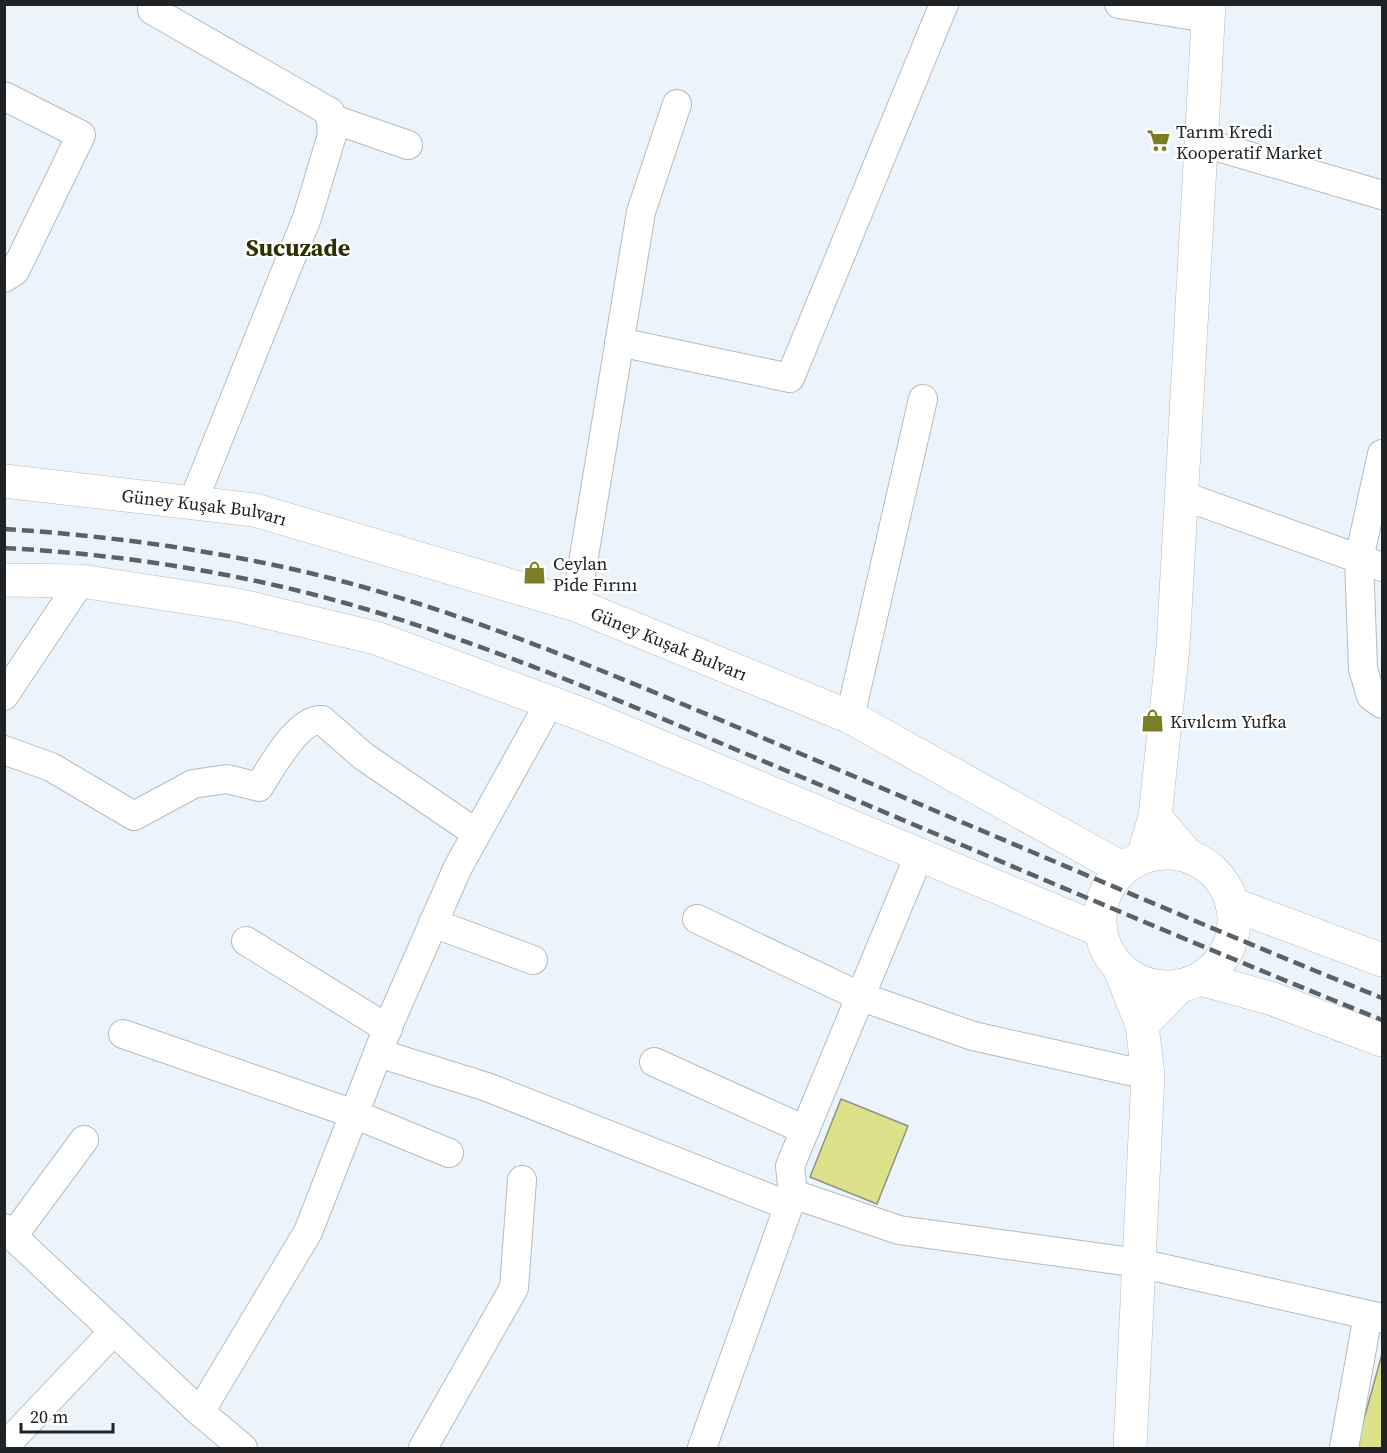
<svg xmlns="http://www.w3.org/2000/svg" width="1387" height="1453" font-family="'Source Serif 4',serif">
<rect width="100%" height="100%" fill="#ebf3fb"/>
<g fill="#dce18a" stroke="#919288" stroke-width="1.5">
<polygon points="841,1099 908,1126 877,1204 810,1177"/>
<polygon points="1382,1354 1382,1448 1356,1448"/>
</g>
<g fill="none" stroke-linecap="round" stroke-linejoin="round">
<defs>
<g id="minor">
<polyline points="1119,4 1208,18"/>
<polyline points="152,10 330,112 332,135 307,218 193,502"/>
<polyline points="4,96 81,135 15,271 4,278"/>
<polyline points="330,118 408,145"/>
<polyline points="1201,142 1382,195"/>
<polyline points="619,342 790,378 944,4"/>
<polyline points="1382,454 1359,559 1363,669 1371,696 1382,704"/>
<polyline points="1181,495 1382,567"/>
<polyline points="576,605 641,212 677,104"/>
<polyline points="4,696 81,581"/>
<polyline points="850,717 923,399"/>
<path d="M4,750L51,767L134,816L193,784L227,779L259,787C271,768 298,718 322,720L363,756L476,833"/>
<polyline points="697,919 859,996 973,1036 1148,1075"/>
<polyline points="433,923 533,960"/>
<polyline points="246,941 388,1029"/>
<polyline points="123,1034 354,1114 449,1153"/>
<polyline points="378,1053 487,1087 789,1206"/>
<polyline points="654,1062 805,1130"/>
<polyline points="793,1194 899,1230 1139,1263 1382,1318"/>
<polyline points="4,1228 200,1412 243,1448"/>
<polyline points="13,1236 84,1140"/>
<polyline points="200,1412 308,1232 390,1022 458,867 550,702"/>
<polyline points="4,1447 114,1331"/>
<polyline points="423,1448 514,1288 522,1180"/>
<polyline points="702,1448 793,1194 790,1166 920,853"/>
<polyline points="1344,1448 1368,1315"/>
</g>
<g id="secondary">
<polyline points="1155,817 1188,856"/>
<polyline points="1143,857 1155,817 1173,647 1209,4"/>
<polyline points="1120,969 1142,1025 1148,1075 1130,1448"/>
<polyline points="1142,1025 1180,986"/>
</g>
<g id="primary">
<path id="s1" d="M4,481L255,510L576,605L850,717L1123,869"/>
<polyline points="4,580 81,581 237,605 376,638 584,715 1100,930"/>
<circle cx="1167" cy="920" r="67"/>
<polyline points="1232,904 1382,960"/>
<polyline points="1201,979 1270,998 1382,1040"/>
</g>
</defs>
<use href="#minor" stroke="#b4bcc3" stroke-width="30"/>
<use href="#secondary" stroke="#b4bcc3" stroke-width="34"/>
<use href="#primary" stroke="#b4bcc3" stroke-width="34"/>
<use href="#minor" stroke="#fff" stroke-width="28"/>
<use href="#secondary" stroke="#fff" stroke-width="33"/>
<use href="#primary" stroke="#fff" stroke-width="33"/>
<g stroke="#5d6165" stroke-width="4.5" stroke-dasharray="12 6" stroke-linecap="butt">
<path d="M4,529C116,536 237,553 345,582C502,624 657,694 806,756C998,837 1189,920 1382,998"/>
<path d="M4,548C119,554 235,572 345,603C500,647 650,714 799,776C993,858 1187,941 1382,1020"/>
</g>
</g>
<defs>
<symbol id="supermarket-bare" viewBox="-9 -9 18 18"><path d="M-6-5.5h2.5l.6 2H6L4.5 2H-2.5L-4.4-4H-6ZM-1.5 3.2a1.3 1.3 0 1 0 .1 0ZM3 3.2a1.3 1.3 0 1 0 .1 0Z" fill="#7b7e27" stroke="#fff" stroke-width="2.5" paint-order="stroke"/></symbol>
<symbol id="shop-bare" viewBox="-9 -9 18 18"><path d="M-5-2.5h2.3a2.7 3.5 0 0 1 5.4 0H5L5.5 6h-11ZM-1.5-2.5h3a1.5 2.3 0 0 0-3 0Z" fill="#7b7e27" stroke="#fff" stroke-width="2.5" paint-order="stroke"/></symbol>
</defs>
<g fill-rule="evenodd">
<use href="#supermarket-bare" x="1142" y="124" width="33" height="33"/>
<use href="#shop-bare" x="518" y="556" width="33" height="33"/>
<use href="#shop-bare" x="1136" y="704" width="33" height="33"/>
</g>
<g text-anchor="middle" dominant-baseline="central" stroke-width="4.5" stroke-linejoin="round" paint-order="stroke">
<g font-size="18" fill="#202325" stroke="#fff" text-anchor="start">
<text x="1176" y="131">Tarım Kredi<tspan x="1176" dy="21">Kooperatif Market</tspan></text>
<text x="553" y="563">Ceylan<tspan x="553" dy="21">Pide Fırını</tspan></text>
<text x="1170" y="721">Kıvılcım Yufka</text>
</g>
<g font-size="18" fill="#202325" stroke="#fff">
<text stroke="none"><textPath href="#s1" startOffset="202">Güney Kuşak Bulvarı</textPath></text>
<text stroke="none"><textPath href="#s1" startOffset="688">Güney Kuşak Bulvarı</textPath></text>
</g>
<g font-size="24" font-weight="bold" fill="#2e2f05" stroke="#fff">
<text x="298" y="247">Sucuzade</text>
</g>
</g>
<rect width="1387" height="1453" fill="none" stroke="#202325" stroke-width="12"/>
<path d="M21 1423v9h92v-9" fill="none" stroke="#202325" stroke-width="3"/>
<text x="30" y="1423" font-size="18" fill="#202325" stroke="#ffffff" stroke-width="4.5" paint-order="stroke">20 m</text>
</svg>
